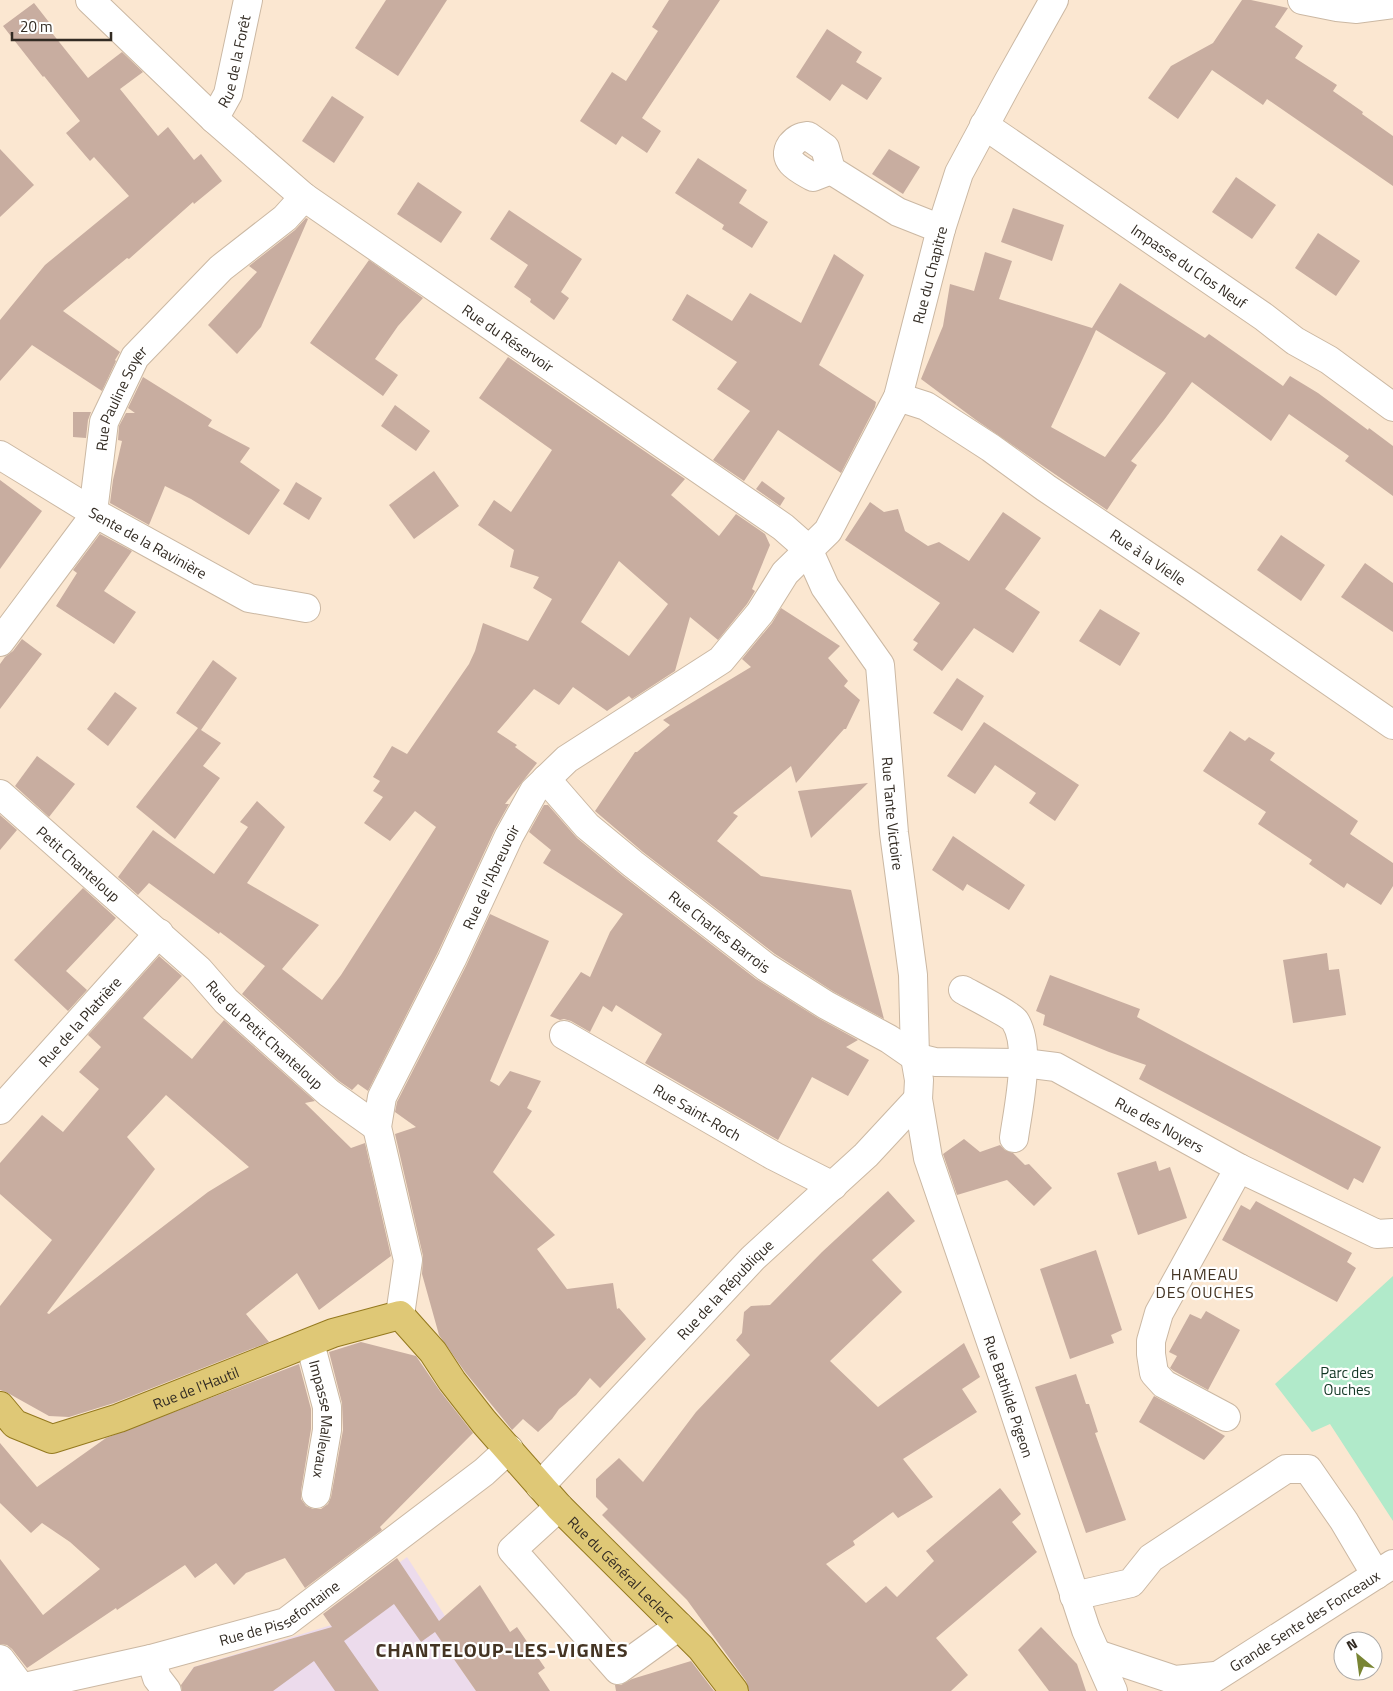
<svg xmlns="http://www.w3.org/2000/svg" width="1393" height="1691" font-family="'Titillium Web',sans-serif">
<rect width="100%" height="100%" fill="#fbe7d1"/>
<polygon fill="#ecdbec" points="407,1557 445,1616 432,1627 476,1691 187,1691 182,1684 194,1667 338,1623 331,1613"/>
<polygon fill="#b1eaca" points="1393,1276 1393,1521 1330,1424 1312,1432 1275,1384"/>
<g fill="#c8ada0" fill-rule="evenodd">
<polygon points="386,0 447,0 398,76 355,48"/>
<polygon points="669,0 720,0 642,118 661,131 647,153 622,136 616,145 580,121 612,72 626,81 658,31 652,27"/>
<polygon points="1242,0 1251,0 1288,8 1275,27 1303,46 1295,58 1337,85 1333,91 1363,112 1362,114 1393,136 1393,186 1267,99 1263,105 1212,70 1178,119 1148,98 1171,66 1213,43"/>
<polygon points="34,3 52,26 48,28 88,78 122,52 143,72 120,89 158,136 168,127 194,160 201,154 222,181 194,204 193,202 129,259 127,258 63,311 120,352 115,360 116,361 102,391 32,345 0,381 0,320 45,265 129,196 94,157 90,161 66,133 80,121 44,76 43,77 3,26"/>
<polygon points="827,29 862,52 856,62 882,78 867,100 842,84 830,101 796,77"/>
<polygon points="332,96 364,117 334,163 302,141"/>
<polygon points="0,149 34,185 0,217"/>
<polygon points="889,149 920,167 903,194 872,174"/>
<polygon points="698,158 747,190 739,203 768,222 752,248 722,229 724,225 675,193"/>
<polygon points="1236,177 1276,205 1252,239 1212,212"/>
<polygon points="418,182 462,212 441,243 397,214"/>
<polygon points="1013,208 1064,225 1052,261 1001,242"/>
<polygon points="509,210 582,259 561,292 569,298 554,320 530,302 531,299 514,287 528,265 490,239"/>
<polygon points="306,218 308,219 261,327 237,354 208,325 257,272 249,266 295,230"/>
<polygon points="1318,233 1360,261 1336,296 1295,268"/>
<path d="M985,252L1012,261L999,299L1092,328L1120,283L1205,338L1209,334L1283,386L1290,376L1318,393L1368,430L1369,428L1393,446V496L1345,461L1349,456L1289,414L1271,441L1192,382L1164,420L1131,461L1137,465L1107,510L976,420L921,379L943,326L950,284L974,291ZM1096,330L1166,373L1105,457L1051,427Z"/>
<polygon points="834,254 864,275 819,365 876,402 875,407 841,473 778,430 744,481 713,460 750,411 717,389 737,362 672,320 687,294 732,321 750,293 801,323"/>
<polygon points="369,260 423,298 398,326 375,359 398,375 383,396 310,343"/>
<path d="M508,357L685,479L671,495L719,536L736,514L765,534L770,545L752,589L755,591L747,604L718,640L690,617L675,671L632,699L629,696L607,711L573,687L559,705L534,689L497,732L517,745L515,747L537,763L505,804H509L495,829L438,952L368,1091L358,1084L352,1090L339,1081L242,994L265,966L220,932L219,934L149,883L138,895L118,877L153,830L214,874L248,827L240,822L257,801L285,827L247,883L319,925L282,969L322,1000L341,975L436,827L415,811L390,841L364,823L383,797L373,791L380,781L373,777L392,746L407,754L469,664L475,651L483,623L528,641L552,599L533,588L539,577L510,567L514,550L478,525L494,500L511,512L552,450L479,398ZM619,561L668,604L629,656L581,622Z"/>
<polygon points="143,377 212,420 208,426 250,448 240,462 280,490 249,535 191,499 165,486 149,525 110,503 113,480 122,441 118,440 119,426 126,413 135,413 128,408"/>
<polygon points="395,405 430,431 416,451 381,426"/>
<polygon points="73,412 91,412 88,420 86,438 73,437"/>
<polygon points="434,471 459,506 414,539 389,505"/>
<polygon points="0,480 42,511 0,569"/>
<polygon points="762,481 785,498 780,506 756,489"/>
<polygon points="296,482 322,498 309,520 283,504"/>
<polygon points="870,502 884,512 898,509 905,531 928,546 939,542 969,561 1003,512 1041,538 1005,589 1040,612 1013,653 974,628 942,671 913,650 918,643 913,640 940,603 845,540"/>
<polygon points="100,534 132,551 104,591 136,612 114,644 56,606 77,573 73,570"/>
<polygon points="1281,535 1325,565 1301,601 1257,570"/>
<polygon points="1365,563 1393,583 1393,632 1341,597"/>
<polygon points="781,608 840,646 828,658 848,681 844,686 860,700 846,729 844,729 796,783 791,766 733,813 738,816 717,841 761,876 851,890 884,1019 834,992 775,954 643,852 595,811 635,752 637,752 670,725 663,720 751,667 742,659 772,623"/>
<polygon points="1100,609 1140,633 1120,666 1079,641"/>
<polygon points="22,639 42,654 0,709 0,664 5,657 13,651"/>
<polygon points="213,660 237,678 201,730 221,743 203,766 220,778 175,839 136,807 198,728 176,713"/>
<polygon points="957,678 984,696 962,731 933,713"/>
<polygon points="115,692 137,708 108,746 87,729"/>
<polygon points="984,722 1079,785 1055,821 1029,803 1036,793 995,765 975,794 947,776"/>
<polygon points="1230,731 1245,741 1249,737 1275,753 1270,760 1358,821 1350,834 1393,863 1393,886 1381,905 1347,883 1344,888 1309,864 1312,860 1258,824 1266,812 1203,771"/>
<polygon points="37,756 75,784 49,817 15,786"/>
<polygon points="868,783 811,838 798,791"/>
<polygon points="544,805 548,805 577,838 623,876 756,979 818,1018 858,1040 846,1047 869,1060 848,1096 812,1077 778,1140 645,1063 662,1034 616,1005 612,1012 603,1006 590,1032 571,1021 564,1019 560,1020 550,1016 581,972 590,977 610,932 623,914 543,863 551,850 529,832"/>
<polygon points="0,815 17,830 0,850"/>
<polygon points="953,836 1025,885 1009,910 967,884 963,891 932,870"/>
<polygon points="83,888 116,918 66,971 87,990 68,1011 14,960"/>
<polygon points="490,914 549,941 490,1081 499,1086 510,1071 541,1081 527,1108 532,1111 493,1172 555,1235 537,1249 567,1289 613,1283 617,1309 619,1308 646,1339 600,1388 590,1378 576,1395 559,1409 552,1419 538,1432 523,1419 512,1430 465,1372 439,1335 422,1274 423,1256 395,1134 416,1127 395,1112 397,1102 466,966"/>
<polygon points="1327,953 1329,970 1339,969 1346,1015 1293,1023 1283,960"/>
<path d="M159,956L182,976L143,1018L192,1059L224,1020L315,1101L305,1103L351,1148L365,1143L391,1256L319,1310L297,1273L246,1314L269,1342L114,1403L69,1417L49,1416L6,1392L0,1390V1306L52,1240L0,1194V1163L42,1115L63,1132L99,1089L79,1072L101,1047L88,1035ZM166,1095L249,1167L208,1192L49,1314L47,1313L155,1169L127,1137Z"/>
<polygon points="1050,975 1140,1009 1137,1017 1381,1147 1363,1183 1354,1178 1348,1190 1139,1079 1146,1065 1109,1052 1043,1025 1045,1015 1036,1011"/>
<polygon points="964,1139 980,1152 1000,1145 1005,1150 1013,1153 1025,1165 1029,1164 1052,1188 1034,1206 1007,1180 957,1195 943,1154"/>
<polygon points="1156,1161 1159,1171 1170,1167 1187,1218 1138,1235 1117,1173"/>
<polygon points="888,1191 915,1221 872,1260 902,1292 830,1361 878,1407 964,1343 980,1377 962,1389 977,1412 903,1459 933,1497 898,1518 893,1512 853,1541 855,1545 826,1564 866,1603 886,1586 897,1597 934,1561 926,1551 1000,1488 1021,1514 1012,1522 1037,1552 936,1638 968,1675 951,1691 749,1691 746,1681 687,1600 602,1515 608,1509 596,1497 596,1479 619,1458 643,1482 696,1412 750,1355 736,1340 742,1333 744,1312 751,1306 770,1305 822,1252"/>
<polygon points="1256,1201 1352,1253 1347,1262 1356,1268 1337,1302 1222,1240 1241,1205 1250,1210"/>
<polygon points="1096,1250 1122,1330 1111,1335 1114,1343 1070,1359 1040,1269"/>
<polygon points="1206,1311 1240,1330 1208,1390 1174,1371 1170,1368 1177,1356 1169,1352 1190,1314 1201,1319"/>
<polygon points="361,1342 416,1356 440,1391 473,1433 380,1527 382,1530 305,1588 285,1558 246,1573 234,1585 216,1563 195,1578 185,1565 117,1610 116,1608 27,1668 12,1649 7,1645 0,1644 0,1559 43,1615 100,1569 70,1542 42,1523 31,1533 0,1503 0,1443 37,1487 106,1438 299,1364 311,1409 311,1429 301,1491 301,1499 306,1506 313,1509 321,1509 328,1504 331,1497 343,1430 342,1403 329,1352"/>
<polygon points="1076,1374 1086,1404 1089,1404 1098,1432 1095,1433 1126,1520 1086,1533 1035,1387"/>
<polygon points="1154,1396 1193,1417 1225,1436 1204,1460 1139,1422"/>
<polygon points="397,1558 439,1621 480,1585 510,1632 517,1627 545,1668 538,1673 550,1691 476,1691 435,1632 421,1642 394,1604 344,1641 379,1691 335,1691 314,1661 273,1691 182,1691 181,1685 194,1667 332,1627 323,1614"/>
<polygon points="1041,1627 1077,1664 1086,1691 1049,1691 1018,1650"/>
<polygon points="691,1661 714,1691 616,1691 615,1685 621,1685 632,1679"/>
</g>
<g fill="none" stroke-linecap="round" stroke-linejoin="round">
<defs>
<g id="minor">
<path id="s1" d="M90,0L214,119L304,197L783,527L808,549L825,587L880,665L894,833L913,975L915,1057L919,1080L918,1099L928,1158L1006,1386L1086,1630L1113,1691"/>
<polyline points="1302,0 1337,7 1357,9 1393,4"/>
<path id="s2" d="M214,119L228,94L248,0"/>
<path id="s3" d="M984,125L1264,317L1295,341L1329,360L1393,407"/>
<path d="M831,170L813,177C801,170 780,161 791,145C796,139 800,137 808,136L825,148L831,170L898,212L941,229"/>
<path id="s4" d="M898,397L926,406L991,448L1046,488L1192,586L1393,725"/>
<path id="s5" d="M0,455L93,512L249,598L306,608"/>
<path id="s6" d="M0,642L91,520L93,512L104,422L135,357L221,268L285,218L304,197"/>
<path id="s7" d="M546,779L587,826L633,864L766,967L826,1005L889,1039L915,1057L935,1062L1024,1063L1056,1067L1239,1168L1377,1234L1393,1233"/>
<path id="s8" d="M0,794L199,970L226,1001L329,1093L377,1127"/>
<path d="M963,990C972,995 1011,1015 1015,1021C1032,1047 1018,1109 1014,1138"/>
<path id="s9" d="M564,1035L774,1156L833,1186"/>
<path id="s10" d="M0,1110L159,933"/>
<path id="s11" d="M400,1315L408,1260L377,1127L382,1097L452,959L509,836L534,791L567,759L721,660L760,613L785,573L828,531L898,397L941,229L959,173L1008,82L1054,0"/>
<path id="s12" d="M310,1343L327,1407V1430L316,1494"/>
<polyline points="1226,1417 1164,1384 1154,1373 1151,1354 1151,1341 1159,1313 1239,1168"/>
<path id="s13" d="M540,1486L753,1258L866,1155L918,1099"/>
<polyline points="559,1507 512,1550 618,1670 679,1626"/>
<polyline points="1074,1596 1131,1583 1151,1558 1286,1469 1308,1469 1344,1521 1376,1575"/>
<polyline points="1097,1654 1175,1680 1215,1676"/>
<polyline points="0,1659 24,1691"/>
<polyline points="151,1659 157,1678 167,1691"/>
<path id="s14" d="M7,1691L151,1659L286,1622L484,1472L509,1449"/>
<path id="s15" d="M1194,1691L1393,1564"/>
</g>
<g id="major">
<path id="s16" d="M0,1406L15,1424L52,1439L119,1418L333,1333L400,1315L433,1352L452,1381L484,1422L559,1507L701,1648L734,1691"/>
</g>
</defs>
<use href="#minor" stroke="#cbb8a3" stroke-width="30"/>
<use href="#major" stroke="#94791e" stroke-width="30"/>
<use href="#minor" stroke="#fff" stroke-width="28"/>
<use href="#major" stroke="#dfc876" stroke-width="28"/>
</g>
<g text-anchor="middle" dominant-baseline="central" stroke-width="4.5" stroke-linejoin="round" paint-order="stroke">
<g font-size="15" fill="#322b23" stroke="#fff">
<text stroke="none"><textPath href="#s2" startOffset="62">Rue de la Forêt</textPath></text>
<text stroke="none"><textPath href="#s3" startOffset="249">Impasse du Clos Neuf</textPath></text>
<text stroke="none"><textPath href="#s11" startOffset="1239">Rue du Chapitre</textPath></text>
<text stroke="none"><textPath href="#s1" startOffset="539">Rue du Réservoir</textPath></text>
<text stroke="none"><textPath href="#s6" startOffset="279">Rue Pauline Soyer</textPath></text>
<text stroke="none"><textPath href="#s5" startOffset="172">Sente de la Ravinière</textPath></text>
<text stroke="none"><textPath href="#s4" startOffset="298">Rue à la Vielle</textPath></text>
<text stroke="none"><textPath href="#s1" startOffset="1192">Rue Tante Victoire</textPath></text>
<text stroke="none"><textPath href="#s8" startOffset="105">Petit Chanteloup</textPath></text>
<text stroke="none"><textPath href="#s11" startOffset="468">Rue de l'Abreuvoir</textPath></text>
<text stroke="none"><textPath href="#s7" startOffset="232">Rue Charles Barrois</textPath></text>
<text stroke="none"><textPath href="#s10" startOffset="119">Rue de la Platrière</textPath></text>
<text stroke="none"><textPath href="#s8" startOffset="358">Rue du Petit Chanteloup</textPath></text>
<text stroke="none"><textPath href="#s9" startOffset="154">Rue Saint-Roch</textPath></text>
<text stroke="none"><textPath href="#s7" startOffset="725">Rue des Noyers</textPath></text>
<text stroke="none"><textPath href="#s13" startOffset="270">Rue de la République</textPath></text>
<text stroke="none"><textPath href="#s16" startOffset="216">Rue de l'Hautil</textPath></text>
<text stroke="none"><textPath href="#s1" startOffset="1791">Rue Bathilde Pigeon</textPath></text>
<text stroke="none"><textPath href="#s12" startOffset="78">Impasse Mallevaux</textPath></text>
<text stroke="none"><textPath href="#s16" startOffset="771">Rue du Général Leclerc</textPath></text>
<text stroke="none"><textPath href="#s14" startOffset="285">Rue de Pissefontaine</textPath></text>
<text stroke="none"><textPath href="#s15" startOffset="131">Grande Sente des Fonceaux</textPath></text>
</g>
<g font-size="15" fill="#133725" stroke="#fff">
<text x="1347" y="1372">Parc des<tspan x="1347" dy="17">Ouches</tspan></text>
</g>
<g font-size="16" letter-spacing="1" fill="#443423" stroke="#fff">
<text x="1205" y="1274">HAMEAU<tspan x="1205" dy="18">DES OUCHES</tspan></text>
</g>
<g font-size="20" font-weight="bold" letter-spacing="1" fill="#443423" stroke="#fff">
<text x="502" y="1649">CHANTELOUP-LES-VIGNES</text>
</g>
</g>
<g transform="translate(1358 1656) rotate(331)"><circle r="24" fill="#ffffff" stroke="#adaaa7"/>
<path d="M0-4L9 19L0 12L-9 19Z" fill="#798533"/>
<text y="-8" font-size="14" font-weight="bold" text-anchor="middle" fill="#322b23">N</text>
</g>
<path d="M12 32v8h99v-8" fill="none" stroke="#322b23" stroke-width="2.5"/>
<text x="20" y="32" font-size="15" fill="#322b23" stroke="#ffffff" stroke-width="4" paint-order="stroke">20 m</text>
</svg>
